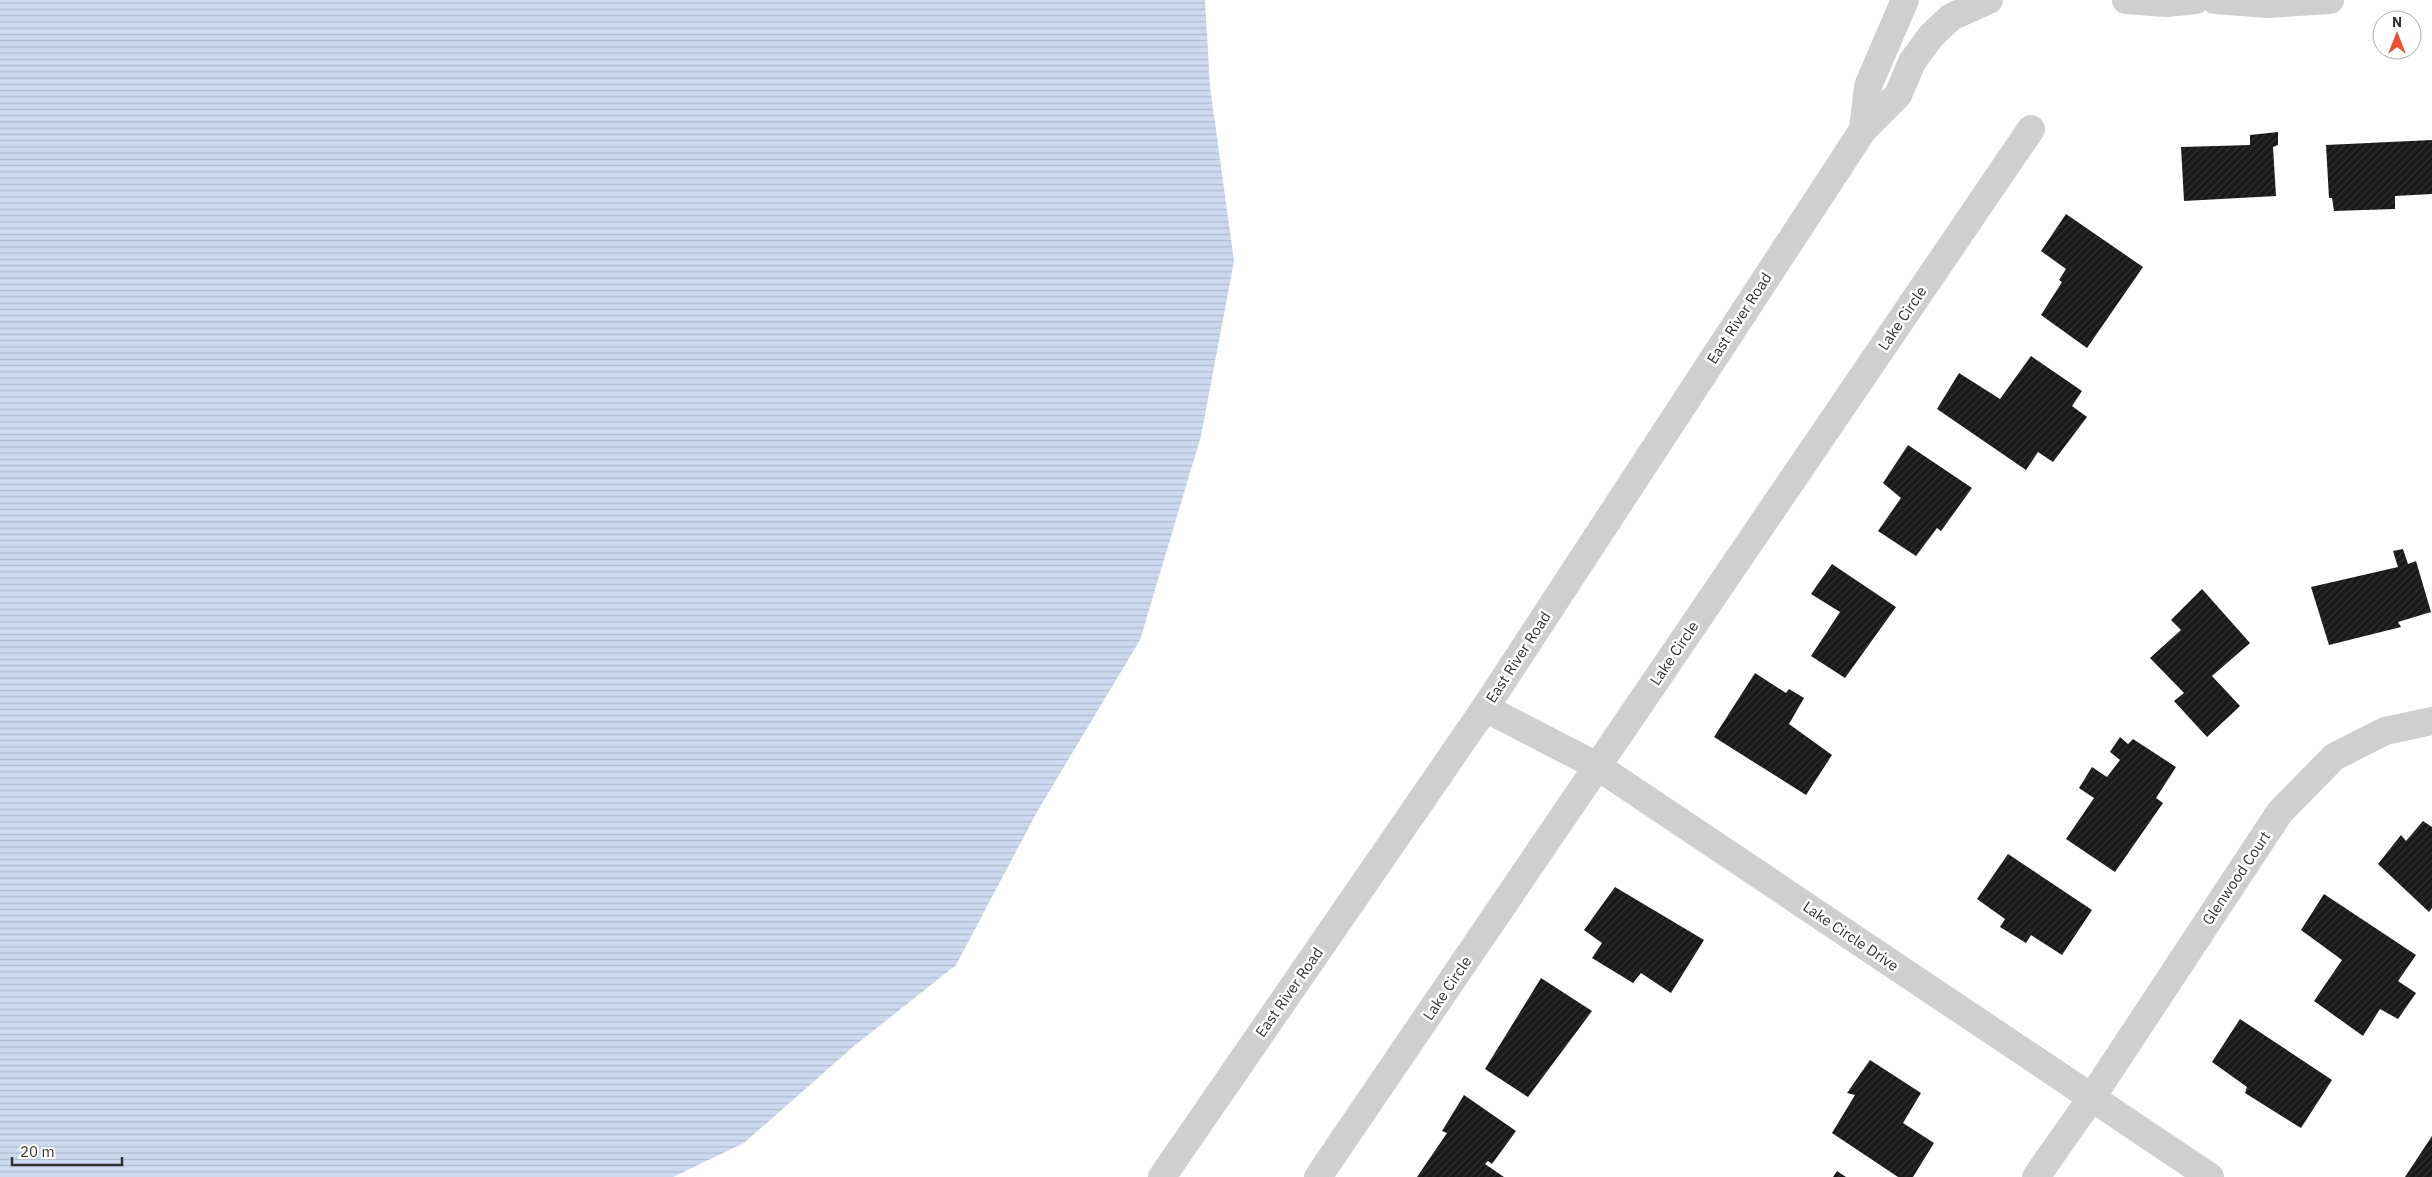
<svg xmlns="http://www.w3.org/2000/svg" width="2432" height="1177" font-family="'IBM Plex Sans',sans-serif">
<defs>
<pattern id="water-rules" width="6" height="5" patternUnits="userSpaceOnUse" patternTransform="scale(1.25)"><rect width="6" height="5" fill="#ccd9ef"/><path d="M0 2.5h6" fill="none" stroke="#b0bbcd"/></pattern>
<pattern id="building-hatch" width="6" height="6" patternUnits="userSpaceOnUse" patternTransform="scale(1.25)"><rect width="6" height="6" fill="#191919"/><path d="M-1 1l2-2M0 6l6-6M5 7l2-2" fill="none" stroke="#323232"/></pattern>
</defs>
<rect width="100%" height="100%" fill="#fff"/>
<polygon fill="url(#water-rules)" points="0,0 1205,0 1210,87 1234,261 1201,436 1140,640 1038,810 956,965 854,1046 744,1143 673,1177 0,1177"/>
<g fill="url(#building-hatch)">
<polygon points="2278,132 2278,145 2273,147 2276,196 2184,201 2181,147 2250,145 2250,135"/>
<polygon points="2432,140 2432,194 2395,196 2395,209 2334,211 2332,198 2329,198 2326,145"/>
<polygon points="2066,214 2143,267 2087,348 2041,315 2062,282 2059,280 2066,269 2041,251"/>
<polygon points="2031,356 2082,391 2072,406 2087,417 2053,462 2038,452 2026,470 1937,409 1959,373 2000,399"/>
<polygon points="1908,445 1972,488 1941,531 1937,528 1916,556 1878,531 1901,498 1883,483"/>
<polygon points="2403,549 2408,564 2416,561 2431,612 2398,622 2401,627 2329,645 2311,587 2398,567 2393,551"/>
<polygon points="1832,564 1896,607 1845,678 1811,656 1840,612 1811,594"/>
<polygon points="2202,589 2250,643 2212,676 2240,706 2207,737 2174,701 2184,693 2150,658 2181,630 2171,620"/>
<polygon points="1755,673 1786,693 1789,689 1804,698 1789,724 1832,755 1806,795 1714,737"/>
<polygon points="2120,737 2128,744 2133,739 2176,767 2156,798 2163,803 2115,872 2066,839 2094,798 2079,788 2092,767 2107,777 2120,760 2110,752"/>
<polygon points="2423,821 2432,827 2432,908 2429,912 2378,864 2401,835 2406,841"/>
<polygon points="2008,854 2092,910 2062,955 2031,935 2026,943 2000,927 2005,919 1977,899"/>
<polygon points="1615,887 1704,940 1671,993 1641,973 1633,983 1592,958 1602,943 1584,930"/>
<polygon points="2324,894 2416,955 2398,981 2416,993 2398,1019 2380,1009 2363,1036 2314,1001 2342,960 2301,930"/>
<polygon points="1541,978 1592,1011 1528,1097 1485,1069"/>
<polygon points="2240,1019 2332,1080 2301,1128 2245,1093 2247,1087 2212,1062"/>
<polygon points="1870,1060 1921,1093 1903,1123 1934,1143 1913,1177 1898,1177 1832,1133 1855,1095 1847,1093"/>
<polygon points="1464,1095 1516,1131 1492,1164 1488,1161 1485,1164 1504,1177 1417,1177 1447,1133 1442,1131"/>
<polygon points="2432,1136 2432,1177 2405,1177"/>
<polygon points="1837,1171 1846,1177 1833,1177"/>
</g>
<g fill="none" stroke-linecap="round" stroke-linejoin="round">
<g stroke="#cfcfcf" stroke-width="28">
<polyline points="1485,708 1597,766 2210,1177"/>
<polyline points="1318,1177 2031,129"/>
<polyline points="2036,1177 2092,1097 2280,812 2334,757 2385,731 2432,721"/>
</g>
<g stroke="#cfcfcf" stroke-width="28">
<polyline points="2126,0 2166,3 2196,0"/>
<polyline points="2215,0 2268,4 2330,0"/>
<polyline points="1863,130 1868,86 1905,0"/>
<polyline points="1162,1177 1485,708 1863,130 1898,95 1912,62 1931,36 1951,17 1989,0"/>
</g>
</g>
<g text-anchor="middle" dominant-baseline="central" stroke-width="5" stroke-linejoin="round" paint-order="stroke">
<g font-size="15" fill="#323232" stroke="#fff">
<text transform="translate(1739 318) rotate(-57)">East River Road</text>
<text transform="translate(1902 318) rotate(-56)">Lake Circle</text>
<text transform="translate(1674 653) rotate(-56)">Lake Circle</text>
<text transform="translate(1518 657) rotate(-57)">East River Road</text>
<text transform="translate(2236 878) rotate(-56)">Glenwood Court</text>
<text transform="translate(1851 936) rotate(34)">Lake Circle Drive</text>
<text transform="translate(1447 988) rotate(-56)">Lake Circle</text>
<text transform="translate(1289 992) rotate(-55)">East River Road</text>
</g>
</g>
<g transform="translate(2397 35)"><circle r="24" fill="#ffffff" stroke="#adadad"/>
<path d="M0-4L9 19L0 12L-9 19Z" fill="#ee4e30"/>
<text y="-8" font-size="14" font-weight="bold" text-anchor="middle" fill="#323232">N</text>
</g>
<path d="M12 1157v8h110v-8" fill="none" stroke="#323232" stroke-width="2.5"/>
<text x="20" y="1157" font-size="15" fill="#323232" stroke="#ffffff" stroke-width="4" paint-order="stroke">20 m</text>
</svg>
